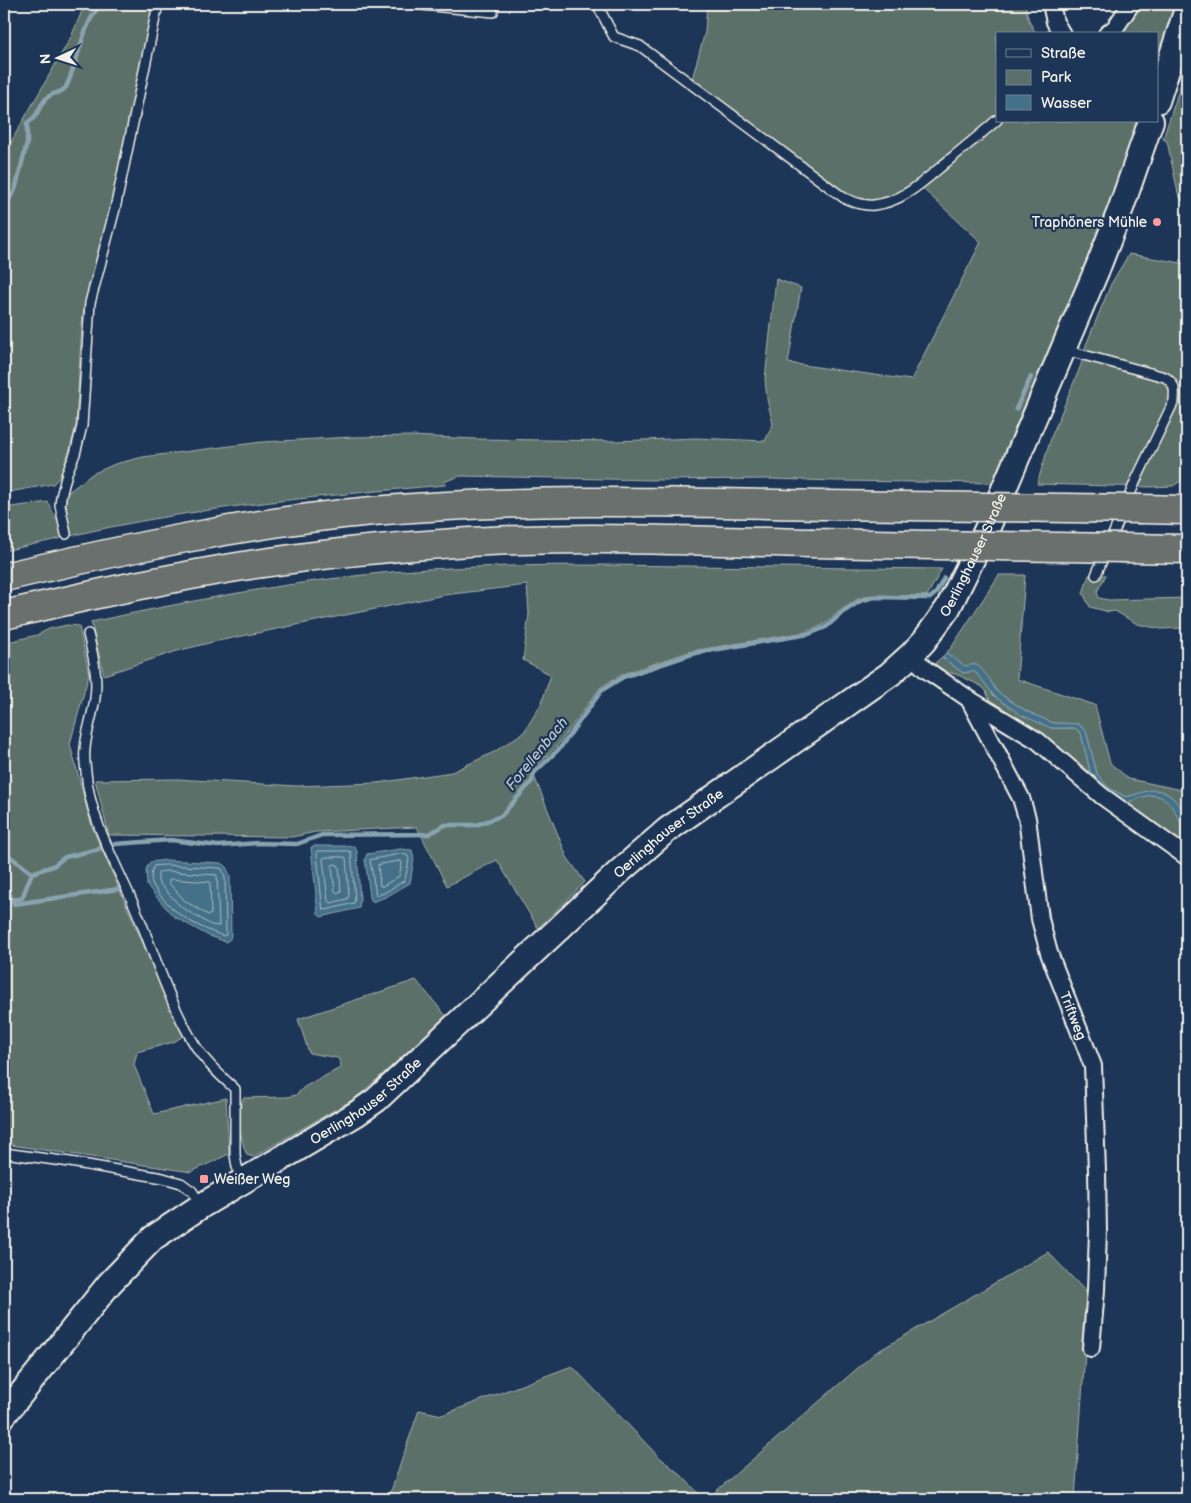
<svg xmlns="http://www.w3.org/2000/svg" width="1191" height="1503" font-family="'Balsamiq Sans',sans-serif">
<rect width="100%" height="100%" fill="#1d3557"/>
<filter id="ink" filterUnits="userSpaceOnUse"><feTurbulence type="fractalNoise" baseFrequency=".02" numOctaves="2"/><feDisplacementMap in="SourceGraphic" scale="10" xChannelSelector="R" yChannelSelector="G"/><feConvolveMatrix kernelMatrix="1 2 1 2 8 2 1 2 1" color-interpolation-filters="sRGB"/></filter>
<g filter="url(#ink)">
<g fill="#5c706b" stroke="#a8b0aa">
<polygon points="85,4 154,4 110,209 85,300 82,323 76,425 70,449 59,478 53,484 4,493 4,156 8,147 71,37"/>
<path d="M707,4H1026C1026,15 1030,25 1037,34H997V116L913,185L904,190L884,199L872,201L856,198L847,194L692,79L705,32Z"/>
<polygon points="1138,4 1180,4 1157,75 1157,34 1116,34"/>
<polygon points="1187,65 1187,204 1181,199 1178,193 1167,141 1163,139"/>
<path d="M1002,121H1142L1107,221L995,483L837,481L770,479L654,480L460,476L446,481L445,485C320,496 193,507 70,536L67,521L66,494L92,474L115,464L143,457L262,442L352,437L411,436L476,439L615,441L697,438L765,441L773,424L767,399L765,379L776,279L801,288L788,363L911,380L981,242L922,188Z"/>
<polygon points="1129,254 1187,264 1187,477 1173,486 1151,487 1037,484 1052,435 1081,365 1086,345 1111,284"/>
<polygon points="48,502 58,523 62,538 4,551 4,508"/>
<path d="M603,565L942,569L927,596L872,595L858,599L840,611L823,625L806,632L692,651L620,675L600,688L557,746L532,771L567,857L585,882L538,928L497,860L447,886L417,827L316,832L292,837L109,835L95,780L176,779L297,786L377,783L452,772L494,752L524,732L541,704L551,675L523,660L529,614L527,585L444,595L213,642L177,651L104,675L91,622C203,598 315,577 428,569C486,566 544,565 603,565Z"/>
<path d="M999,575H1025L1017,679L1095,705L1110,763L1129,779L1187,791V818C1185,815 1183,811 1181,808C1164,783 1151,791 1126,797L1109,788L1097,774L1086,731L1078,724L1053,723L1026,711L997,692L989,679L977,665L965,667L946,653L951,648Z"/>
<polygon points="1089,575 1106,575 1097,592 1099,598 1109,600 1187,598 1187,628 1161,629 1137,624 1115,611 1109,612 1090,607 1083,593"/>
<polygon points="67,625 79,626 89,674 70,744 92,827 156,973 167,1001 180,1026 183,1036 174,1042 137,1052 134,1065 154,1114 226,1098 229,1154 191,1172 4,1144 4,643 37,635 49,629"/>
<path d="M942,657L963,673L974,671L984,682L994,696L1051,728H1075L1081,733L1091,775L1125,803C1132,801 1146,795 1153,795C1168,796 1175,810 1181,823H1187V851L992,706L986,691L981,686L958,675L938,669L935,666V663Z"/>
<path d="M416,980L447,1017L357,1097L253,1157L247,1155C240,1141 237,1113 243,1098L287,1097L296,1095L304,1087L342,1067L338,1058L309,1053L298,1019Z"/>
<polygon points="1048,1252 1092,1298 1085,1352 1075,1499 707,1499 875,1353"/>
<polygon points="572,1366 658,1456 682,1476 704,1499 386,1499 392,1488 419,1410 442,1415"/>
</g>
<g fill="#447089" stroke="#8aa4af">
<path d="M946,653L965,666L977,664L989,678L997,692L1026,711L1053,723L1078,724L1086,731L1097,774L1109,788L1126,797C1135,795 1145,791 1153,790C1169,789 1187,810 1187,823H1181C1175,811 1168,796 1153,795C1146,795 1132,801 1125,803L1105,793L1091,775L1081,733L1075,728H1051L1021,715L994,696L984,682L974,671L963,673L942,657Z"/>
<polygon points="314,846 354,846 357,851 360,899 359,908 321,917 318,914 311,847"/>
<polygon points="400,849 412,850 414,859 410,883 386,897 372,902 370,897 365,859 367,854"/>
<polygon points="166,860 221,863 225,865 230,875 231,934 230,939 226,942 207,935 173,916 147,886 146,869 150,862"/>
</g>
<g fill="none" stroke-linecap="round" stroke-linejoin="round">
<g stroke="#aebdc2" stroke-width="1">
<polygon points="317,851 348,851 351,852 355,899 354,903 326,910 323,909"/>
<polygon points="400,854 407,855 409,859 405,880 384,893 376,895 370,860"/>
<polygon points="326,857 344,857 346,858 349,896 347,899 331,903 328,901 323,859"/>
<polygon points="401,861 402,864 399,876 383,886 380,886 378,865"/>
<polygon points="334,864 338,865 339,867 341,891 337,893 335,891 332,867"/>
<path d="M166,865L219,868L222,869L225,877L226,935L223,936C207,930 190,923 177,912C170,907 157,893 153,885C150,880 151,871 154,866Z"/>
<polygon points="166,871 217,875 219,926 211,925 181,907 158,882 158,873"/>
<polygon points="171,879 210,882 211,914 208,915 185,901 169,883 169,880"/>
</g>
<g stroke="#8aa4af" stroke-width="4.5">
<polyline points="1187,141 1186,152 1187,154"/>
<path d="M4,207L15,190L27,143V123C30,121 34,118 36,115C40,108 42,101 49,96C55,92 61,94 66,87C69,82 71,74 73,69C81,46 85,22 101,4"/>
<polyline points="1016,409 1031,377"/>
<polyline points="1001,742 1019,778"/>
<polyline points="115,844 171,840 218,846 258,843 297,844 322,835 429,834 445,825 476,825 501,816 532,781 534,773 560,748 602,690 623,677 695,653 809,634 826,627 843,612 860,601 874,597 930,598 936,593 944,578"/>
<polyline points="4,850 8,855 32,873"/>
<polyline points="4,892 7,889 13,900 22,898 32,873 53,866 65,857 99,849"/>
<polyline points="13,900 14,904 119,889"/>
<polyline points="1046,904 1049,924"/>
</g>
<defs>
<g id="lane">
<polyline points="412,4 493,12"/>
<path d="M602,4L600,10L614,37L640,46L844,198C854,202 863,206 874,205C904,202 927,178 949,160C965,147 981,134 997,120"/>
<path d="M1065,350L1165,377C1175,384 1175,389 1174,401L1136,480L1096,575"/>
<polyline points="66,534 60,505 61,497 67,473 75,454 82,426 90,303 115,209 158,4"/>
<path d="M88,634C93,655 98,676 95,698C93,715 86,732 85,749C84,757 85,765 86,772C90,821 117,865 136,910C155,955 169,1003 195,1045C205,1062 221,1076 235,1089V1155L237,1167L244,1180"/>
<polyline points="4,1153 70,1162 163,1178 181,1183 192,1191 201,1205"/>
</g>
<g id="street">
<polyline points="1051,4 1055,22 1062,34"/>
<polyline points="1107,34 1115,28 1131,4"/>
<path id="s1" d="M911,655L925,669L969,699L1021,798L1027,818L1040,919L1049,953L1093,1066L1097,1171L1098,1231L1096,1290L1091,1348"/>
<polyline points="969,699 1038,741 1102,796 1187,857"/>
</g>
<g id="secondary">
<polyline points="1157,101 1187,9"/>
<path id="s2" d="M4,1415L109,1284L153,1238L201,1206L356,1114L376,1100L620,871L667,830L890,674L911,655L924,641L948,608L987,529L1098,267L1121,208L1151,121"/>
</g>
<g id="highway">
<polyline points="1141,509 1187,510"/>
<polyline points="1124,548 1187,549"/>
<path d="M4,577C125,549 249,522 373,511C524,498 675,502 827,505"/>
<path d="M4,615C87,596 171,577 256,564C322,554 388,547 455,543C573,535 692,541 810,543"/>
</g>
</defs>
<use href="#lane" stroke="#f4f1e8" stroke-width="12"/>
<use href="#street" stroke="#f4f1e8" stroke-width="20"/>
<use href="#secondary" stroke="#f4f1e8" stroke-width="28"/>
<use href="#highway" stroke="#f4f1e8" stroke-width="31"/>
<use href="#lane" stroke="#1d3557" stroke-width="9"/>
<use href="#street" stroke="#1d3557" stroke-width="16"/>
<use href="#secondary" stroke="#1d3557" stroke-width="24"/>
<use href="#highway" stroke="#6a706d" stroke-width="28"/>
<defs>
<g id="highway-bridge">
<polyline points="827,505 1141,509"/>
<polyline points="810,543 1124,548"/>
</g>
</defs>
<use href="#highway-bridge" stroke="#f4f1e8" stroke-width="31" stroke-linecap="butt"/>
<use href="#highway-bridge" stroke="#6a706d" stroke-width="28"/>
</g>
</g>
<g fill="#ff9aa2" stroke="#1d3557" stroke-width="2">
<circle cx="1157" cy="222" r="5"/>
<rect x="199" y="1174" width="10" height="10" rx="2.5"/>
</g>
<g text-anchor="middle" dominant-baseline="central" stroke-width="4.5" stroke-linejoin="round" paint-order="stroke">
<g font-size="14" fill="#f4f1e8" stroke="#1d3557" text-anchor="end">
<text x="1147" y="222">Traphöners Mühle</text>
<text x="214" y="1179" text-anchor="start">Weißer Weg</text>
</g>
<g font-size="14" fill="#f4f1e8" stroke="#1d3557">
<text stroke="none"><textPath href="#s2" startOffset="1310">Oerlinghauser Straße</textPath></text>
<text stroke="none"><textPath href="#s2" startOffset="890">Oerlinghauser Straße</textPath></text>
<text stroke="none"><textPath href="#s1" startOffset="410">Triftweg</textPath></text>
<text stroke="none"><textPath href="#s2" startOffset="485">Oerlinghauser Straße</textPath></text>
</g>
<g font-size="15" font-style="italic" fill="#b6c4c7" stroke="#1d3557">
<text transform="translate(537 754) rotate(-51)">Forellenbach</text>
</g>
</g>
<rect width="1191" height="1503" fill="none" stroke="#1d3557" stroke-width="20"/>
<rect x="10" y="10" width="1171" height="1483" fill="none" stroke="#f4f1e8" stroke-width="2" filter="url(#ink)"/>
<rect x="996" y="32" width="162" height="90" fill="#1d3557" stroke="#738091"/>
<rect x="1006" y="49" width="25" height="8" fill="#1d3557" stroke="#738091"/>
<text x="1041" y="58" font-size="15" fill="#f4f1e8">Straße</text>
<rect x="1006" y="70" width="25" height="15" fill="#5c706b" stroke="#738091"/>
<text x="1041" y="82" font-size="15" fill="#f4f1e8">Park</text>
<rect x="1006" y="95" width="25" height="15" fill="#447089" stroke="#738091"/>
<text x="1041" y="108" font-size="15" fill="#f4f1e8">Wasser</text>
<g transform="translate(58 58) rotate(266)" stroke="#1d3557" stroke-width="4" paint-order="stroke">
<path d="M0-4L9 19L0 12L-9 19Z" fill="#f4f1e8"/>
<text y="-8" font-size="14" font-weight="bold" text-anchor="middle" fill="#f4f1e8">N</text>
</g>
</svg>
